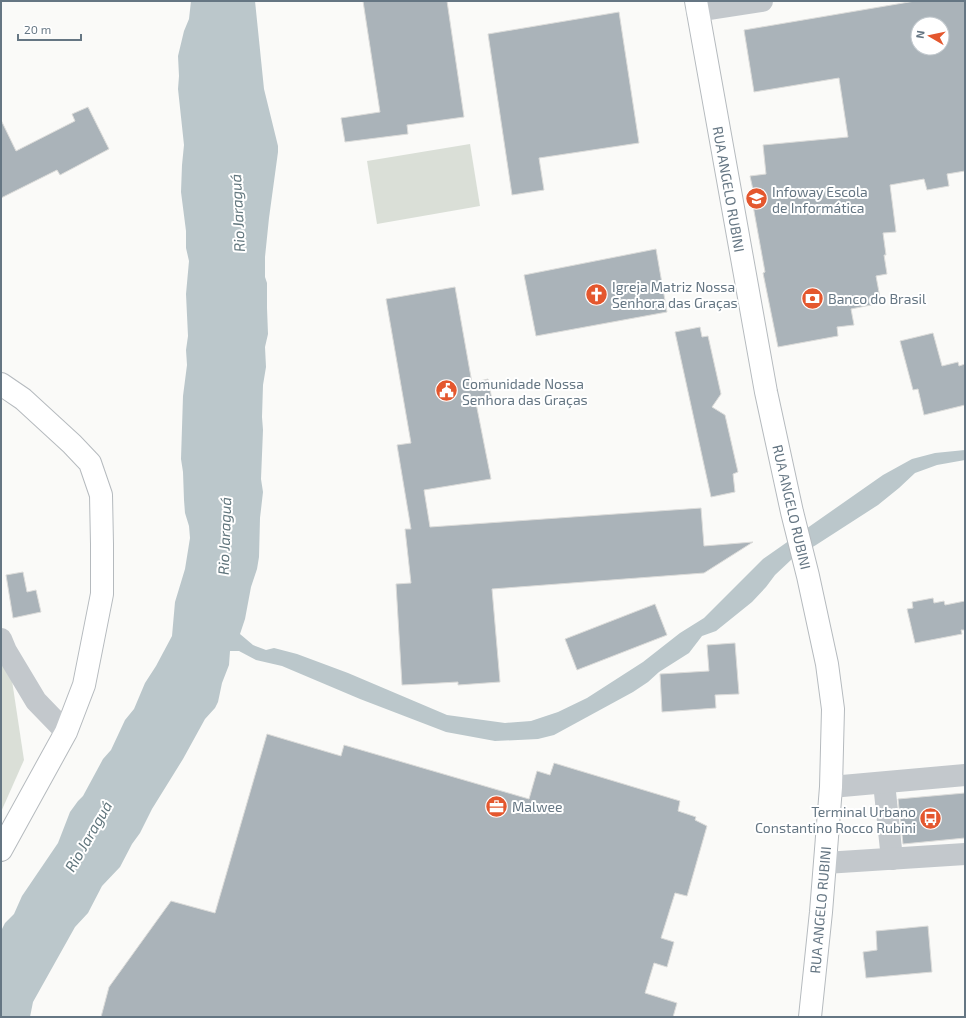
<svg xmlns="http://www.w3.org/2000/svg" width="966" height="1018" font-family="'Exo 2',sans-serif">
<rect width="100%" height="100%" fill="#fafaf8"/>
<g fill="#dadfd7">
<polygon points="470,144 480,206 377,224 367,161"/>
<polygon points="1,655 11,674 24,760 1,812"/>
</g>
<polygon fill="#bbc7cb" points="191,1 255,1 264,89 278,146 278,152 269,218 265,257 265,277 267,283 267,308 268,334 265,347 266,367 263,385 262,417 263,430 261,479 263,492 260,518 259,557 257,569 251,587 245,619 240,634 253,645 266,650 274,648 297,654 348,673 447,715 505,723 531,721 558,712 587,698 643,662 680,633 704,618 763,559 883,475 912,459 935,453 965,450 965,460 937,465 915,473 899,488 878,505 816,545 792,559 775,575 766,587 752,602 716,631 702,636 689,653 659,672 648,682 633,692 554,735 538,739 495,741 446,732 360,699 282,666 256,660 239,651 230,651 229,665 222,683 218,702 215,708 205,719 183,759 152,809 140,833 132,844 120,867 102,886 88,913 75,927 33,1002 30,1017 1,1017 1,931 5,923 14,914 22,896 58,843 70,812 78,801 83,796 103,759 111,750 125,720 134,709 145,683 156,666 172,636 175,602 185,569 190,538 189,526 185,513 184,500 183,472 181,459 183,396 187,365 186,350 188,336 186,294 189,261 186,248 186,231 181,192 182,165 184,145 178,89 179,76 178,56 184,31 189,19"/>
<g fill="#aab3b9" stroke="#dcdcda" fill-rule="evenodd">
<polygon points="363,1 447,1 464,117 407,125 408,134 345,142 341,118 380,112"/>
<path d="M915,1H965V171L947,174L949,186L927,190L924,179L890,185L896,232L883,233L886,255H884L887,274L876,276L881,303L851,309L854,325L837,327L838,336L778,347L763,273L765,272L752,200L755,199L750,176L766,174L763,145L848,137L839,78L754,92L744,30ZM918,24H942V48H918Z"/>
<polygon points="619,12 639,143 539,158 544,190 512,195 488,34"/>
<polygon points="88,107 109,149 60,175 57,170 1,198 1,120 16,151 75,121 72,114"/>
<polygon points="656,249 667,312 536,336 524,275"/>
<polygon points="455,287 472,383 488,379 492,400 476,403 491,479 424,490 430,527 701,508 704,546 753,542 704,573 492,589 500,682 458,685 458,682 402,685 396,584 411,583 405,529 411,529 397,445 411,443 386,299"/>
<polygon points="700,327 702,337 708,336 721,394 712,407 725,415 738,472 733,474 735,492 711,497 675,332"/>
<polygon points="933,333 942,366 958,362 959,366 965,364 965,405 924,415 918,389 913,390 900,341"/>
<polygon points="23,572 27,592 36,590 41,612 13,618 6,575"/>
<polygon points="933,598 934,603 944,601 945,605 965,601 965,630 961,630 962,634 915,643 907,609 913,608 912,602"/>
<polygon points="655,604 667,635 577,670 565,639"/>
<polygon points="735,643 739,694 715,695 716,708 662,712 660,674 709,671 707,645"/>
<polygon points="267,734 341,756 344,745 529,799 537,771 550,775 554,763 680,801 678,811 696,817 695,820 707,826 687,896 675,893 661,938 674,942 667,967 654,963 645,993 677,1003 673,1017 101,1017 109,987 171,901 215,913"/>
<polygon points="965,793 965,838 903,844 898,799"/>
<polygon points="928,926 932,972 866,978 863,952 877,950 876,931"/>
</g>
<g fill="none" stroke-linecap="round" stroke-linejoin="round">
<defs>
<g id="major">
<polyline points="696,1 766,392 792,512 808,576 827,664 833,709 831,787 821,912 810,1017"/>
<polyline points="1,384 23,399 72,444 90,463 101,495 102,544 102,594 84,685 66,732 1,850"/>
</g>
</defs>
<use href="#major" stroke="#b5babe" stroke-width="24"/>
<g stroke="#c3c8cc" stroke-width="22">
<polyline points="697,11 762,1"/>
<polyline points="1,639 6,651 36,701 66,732"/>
<polyline points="884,783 892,859"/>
<polyline points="831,787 965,775"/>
<polyline points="825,863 965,854"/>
</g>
<use href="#major" stroke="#fff" stroke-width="22"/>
</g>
<defs>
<symbol id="school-disc" viewBox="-11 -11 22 22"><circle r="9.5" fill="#e4572e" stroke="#fff"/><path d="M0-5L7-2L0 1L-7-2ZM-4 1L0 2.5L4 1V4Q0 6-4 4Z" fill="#fff"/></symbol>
<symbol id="church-disc" viewBox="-11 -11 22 22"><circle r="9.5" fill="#e4572e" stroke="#fff"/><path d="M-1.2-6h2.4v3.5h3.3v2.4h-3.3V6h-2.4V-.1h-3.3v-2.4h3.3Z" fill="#fff"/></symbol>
<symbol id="bank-disc" viewBox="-11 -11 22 22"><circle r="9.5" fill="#e4572e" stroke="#fff"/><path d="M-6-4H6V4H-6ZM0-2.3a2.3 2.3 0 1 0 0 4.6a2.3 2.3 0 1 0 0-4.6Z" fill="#fff"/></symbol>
<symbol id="civic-disc" viewBox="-11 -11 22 22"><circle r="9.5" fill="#e4572e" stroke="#fff"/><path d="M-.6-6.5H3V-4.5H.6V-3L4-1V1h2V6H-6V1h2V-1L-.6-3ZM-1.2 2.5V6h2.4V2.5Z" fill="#fff"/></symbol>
<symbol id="office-disc" viewBox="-11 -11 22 22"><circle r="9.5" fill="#e4572e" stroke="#fff"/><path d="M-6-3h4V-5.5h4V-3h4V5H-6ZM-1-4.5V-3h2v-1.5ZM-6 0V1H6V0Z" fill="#fff"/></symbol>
<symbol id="bus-disc" viewBox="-11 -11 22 22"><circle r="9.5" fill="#e4572e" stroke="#fff"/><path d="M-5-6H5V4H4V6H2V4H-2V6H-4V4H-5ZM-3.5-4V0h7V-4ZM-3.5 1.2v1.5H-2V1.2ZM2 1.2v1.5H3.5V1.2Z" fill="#fff"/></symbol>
</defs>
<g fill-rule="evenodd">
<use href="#school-disc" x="744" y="186" width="25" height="25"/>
<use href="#church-disc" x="584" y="282" width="25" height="25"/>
<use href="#bank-disc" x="800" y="286" width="25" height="25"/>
<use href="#civic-disc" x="434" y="378" width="25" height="25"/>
<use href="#office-disc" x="484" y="794" width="25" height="25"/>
<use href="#bus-disc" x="918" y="806" width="25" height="25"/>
</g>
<g text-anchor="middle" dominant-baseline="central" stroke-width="4" stroke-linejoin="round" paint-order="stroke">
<g font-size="14" fill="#657683" stroke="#fff">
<text transform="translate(729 189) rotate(80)">RUA ANGELO RUBINI</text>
<text transform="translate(792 507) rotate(77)">RUA ANGELO RUBINI</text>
<text transform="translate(820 910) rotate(-85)">RUA ANGELO RUBINI</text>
</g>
<g font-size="14" fill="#657683" stroke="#fff" text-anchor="start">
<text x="772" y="191">Infoway Escola<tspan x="772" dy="16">de Informática</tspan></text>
<text x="612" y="286">Igreja Matriz Nossa<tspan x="612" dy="16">Senhora das Graças</tspan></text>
<text x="828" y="298">Banco do Brasil</text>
<text x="462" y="383">Comunidade Nossa<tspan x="462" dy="16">Senhora das Graças</tspan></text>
<text x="512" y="806">Malwee</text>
<text x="916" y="811" text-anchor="end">Terminal Urbano<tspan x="916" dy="16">Constantino Rocco Rubini</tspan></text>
</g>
<g font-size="15" font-style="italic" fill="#60757c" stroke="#fff">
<text transform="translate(237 213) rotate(-93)">Rio Jaraguá</text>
<text transform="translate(224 536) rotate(-88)">Rio Jaraguá</text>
<text transform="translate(88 836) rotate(-60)">Rio Jaraguá</text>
</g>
</g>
<rect width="966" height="1018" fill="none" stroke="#657683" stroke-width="4"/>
<g transform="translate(930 36) rotate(279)"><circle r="19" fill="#ffffff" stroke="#c1c8cd"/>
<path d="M0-3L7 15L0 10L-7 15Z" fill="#e4572e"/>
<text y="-6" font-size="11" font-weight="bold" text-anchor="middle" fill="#657683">N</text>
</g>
<path d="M18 34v6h63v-6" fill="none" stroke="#657683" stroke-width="2"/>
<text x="24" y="34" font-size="12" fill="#657683" stroke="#ffffff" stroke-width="3" paint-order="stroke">20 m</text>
</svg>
